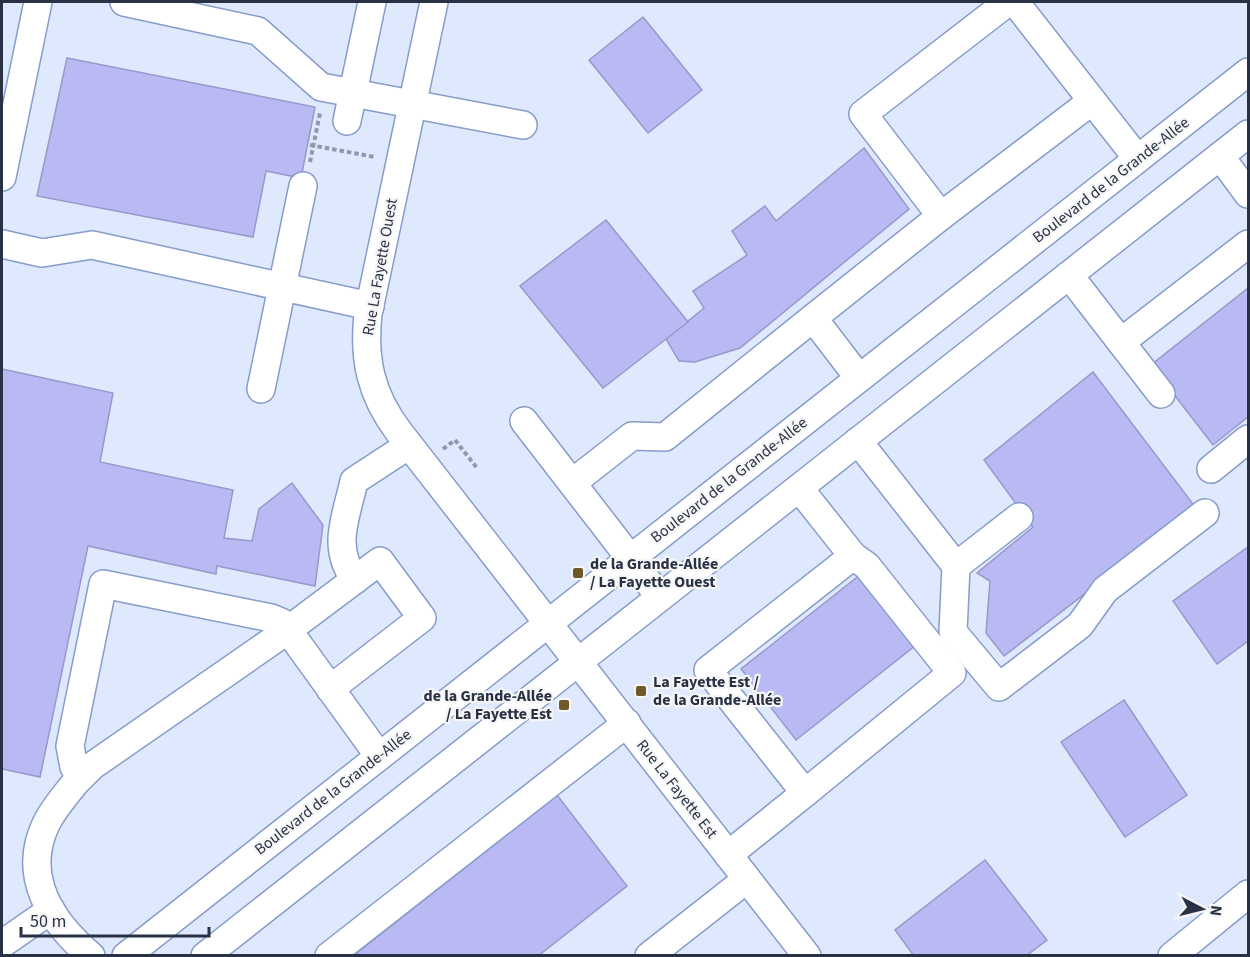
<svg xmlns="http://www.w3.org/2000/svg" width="1250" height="957" font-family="'Source Sans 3',sans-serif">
<rect width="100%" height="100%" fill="#dfe9fd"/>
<g fill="#b9b9f4" stroke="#9998ca" stroke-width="1.5">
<polygon points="643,17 702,90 648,133 589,60"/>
<polygon points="67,58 315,107 301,178 266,171 253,237 37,196"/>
<polygon points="864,148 909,209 740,348 695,362 679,361 666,339 704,308 693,291 747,255 732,231 765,206 776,221"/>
<polygon points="606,220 688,322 603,388 520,286"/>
<polygon points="1248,288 1248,417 1213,445 1151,365"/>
<polygon points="2,369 113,393 100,462 233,490 224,538 252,541 259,509 292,483 323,525 315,586 217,566 216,574 88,546 40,777 2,769"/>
<polygon points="1093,372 1196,508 1004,656 986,633 990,581 977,573 1033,527 984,460"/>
<polygon points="1248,547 1248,641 1217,664 1173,601"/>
<polygon points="861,574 916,645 796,740 741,669"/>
<polygon points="1124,700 1187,795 1125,837 1061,742"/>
<polygon points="557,795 627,886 538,956 353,956"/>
<polygon points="985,860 1047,940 1026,956 914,956 895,930"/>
</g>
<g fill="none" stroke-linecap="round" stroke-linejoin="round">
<defs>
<g id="minor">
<polyline points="124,2 258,31 321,87 523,125"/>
<path d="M434,2L368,314C363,360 371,395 399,432L807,956"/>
<polyline points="1015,2 1137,158"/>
<polyline points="347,121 372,2"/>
<polyline points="1220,156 1248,194"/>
<polyline points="2,177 38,2"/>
<polyline points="941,216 1092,101"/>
<polyline points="2,244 42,253 92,245 370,306"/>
<polyline points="1069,275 1161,394"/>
<polyline points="813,318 941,216 863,114 1008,2"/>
<polyline points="1121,342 1248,244"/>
<polyline points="261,389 303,186"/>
<polyline points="524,421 660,597"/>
<polyline points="858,441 956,566 953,632 999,687 1080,625 1105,590 1205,513"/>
<polyline points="1211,469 1248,439"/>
<polyline points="572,483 632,436 665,437 813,318 859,378"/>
<polyline points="956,566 1019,517"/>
<path d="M355,580C331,546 346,518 354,481L409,445"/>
<polyline points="330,689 422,618 380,561 288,630 379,756"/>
<path d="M81,777L74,767L70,746L103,584L271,618L281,622L288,630L92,766L75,783C65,796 53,809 46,824C21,876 51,922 91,956"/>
<polyline points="805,793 952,673 867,566 853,556"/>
<polyline points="728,855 805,793 708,670 853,556 799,488"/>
<polyline points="2,944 51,910"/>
<polyline points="126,956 1248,72"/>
<polyline points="205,956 1248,134"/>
<polyline points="329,956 627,723"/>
<polyline points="649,956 747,879"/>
<polyline points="1172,956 1248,894"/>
</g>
</defs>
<use href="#minor" stroke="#869ccb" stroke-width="30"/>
<g stroke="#8f99ac" stroke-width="4" stroke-dasharray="4.5 3" stroke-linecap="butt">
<polyline points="310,145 375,157"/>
<polyline points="310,162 320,113"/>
<polyline points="443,449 455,440 477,468"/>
</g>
<use href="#minor" stroke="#fff" stroke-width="27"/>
</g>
<g fill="#6f5929" stroke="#f6f6f6" stroke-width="2">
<rect x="572" y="567" width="12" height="12" rx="3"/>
<rect x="635" y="685" width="12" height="12" rx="3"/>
<rect x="558" y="699" width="12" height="12" rx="3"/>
</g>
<g text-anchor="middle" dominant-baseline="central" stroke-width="4.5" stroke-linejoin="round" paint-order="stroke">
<g font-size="16" fill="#293245" stroke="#f6f6f6">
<text transform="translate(1111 180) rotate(-38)">Boulevard de la Grande-Allée</text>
<text transform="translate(380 267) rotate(-80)">Rue La Fayette Ouest</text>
<text transform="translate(729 480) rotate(-38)">Boulevard de la Grande-Allée</text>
<text transform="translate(677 789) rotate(52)">Rue La Fayette Est</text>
<text transform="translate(333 792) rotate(-38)">Boulevard de la Grande-Allée</text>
</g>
<g font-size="16" font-weight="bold" fill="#293245" stroke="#f6f6f6" text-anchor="start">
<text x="590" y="564">de la Grande-Allée<tspan x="590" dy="18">/ La Fayette Ouest</tspan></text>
<text x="653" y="682">La Fayette Est /<tspan x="653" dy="18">de la Grande-Allée</tspan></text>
<text x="552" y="696" text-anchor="end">de la Grande-Allée<tspan x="552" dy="18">/ La Fayette Est</tspan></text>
</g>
</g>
<rect width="1250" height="957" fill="none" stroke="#293245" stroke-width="6"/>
<g transform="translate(1202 909) rotate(97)" stroke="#f6f6f6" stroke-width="4.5" paint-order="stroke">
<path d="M0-4.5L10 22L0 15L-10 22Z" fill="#293245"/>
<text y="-9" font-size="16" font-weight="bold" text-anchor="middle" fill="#293245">N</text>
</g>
<path d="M21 927v9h188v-9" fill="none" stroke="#293245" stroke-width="3"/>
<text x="30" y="927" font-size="18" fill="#293245" stroke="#f6f6f6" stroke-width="4.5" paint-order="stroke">50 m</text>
</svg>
